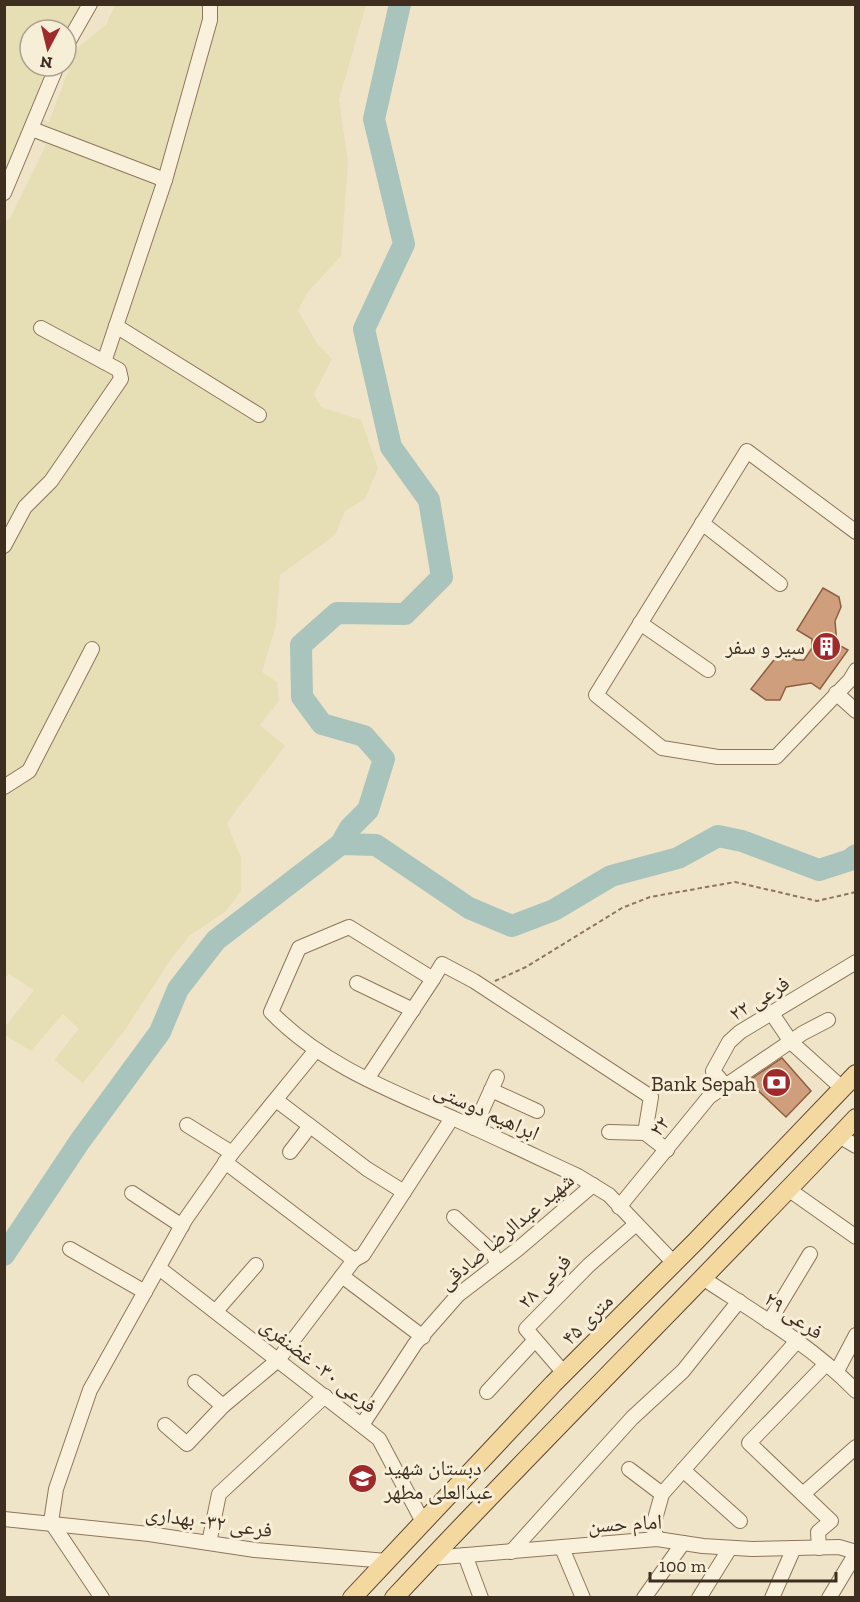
<svg xmlns="http://www.w3.org/2000/svg" width="860" height="1602" font-family="'Zilla Slab','Noto Naskh Arabic',serif">
<rect width="100%" height="100%" fill="#f0e4c8"/>
<polygon fill="#e6deb5" points="5,5 84,5 66,34 66,30 30,30 30,66 51,66 30,113 49,122 77,48 106,25 115,5 366,5 339,100 348,163 341,256 307,293 298,311 317,343 332,359 314,394 321,407 361,420 378,468 365,499 345,511 335,535 280,575 276,625 262,672 277,682 279,701 260,725 285,746 227,823 241,858 241,891 225,912 189,936 171,959 125,1030 83,1083 54,1060 79,1029 63,1014 31,1051 5,1035 5,1027 34,990 9,974 4,979 4,223 10,218 46,145 22,133 5,167"/>
<g fill="none" stroke-linecap="round" stroke-linejoin="round">
<g stroke="#a9c4bc" stroke-width="22">
<polyline points="341,844 350,828 368,810 384,759 364,736 322,724 302,697 301,645 337,613 405,614 442,577 429,500 391,447 364,329 404,244 374,119 400,4"/>
<polyline points="4,1255 80,1141 160,1032 178,989 216,940 341,844 376,845 469,908 512,926 554,910 611,876 678,858 718,836 742,841 819,870 850,860 856,855"/>
</g>
</g>
<g fill="#cf9f7d" stroke="#8d5f41" stroke-width="1.5">
<polygon points="823,588 839,597 841,607 835,621 837,644 848,650 820,689 811,683 786,687 780,700 766,700 751,689 781,651 796,660 804,660 812,648 812,639 797,630"/>
<polygon points="782,1058 811,1091 786,1117 748,1081"/>
</g>
<g fill="none" stroke-linecap="round" stroke-linejoin="round">
<defs>
<g id="minor">
<polyline points="66,46 90,4"/>
<polyline points="32,129 165,180"/>
<polyline points="4,193 57,66"/>
<polyline points="116,326 259,415"/>
<polyline points="104,362 165,180 210,20 210,4"/>
<polyline points="702,523 780,584"/>
<polyline points="856,532 747,451 596,695 662,748 718,757 776,757 850,680 856,670"/>
<polyline points="4,546 25,507 51,481 121,379 119,370 41,328"/>
<polyline points="640,623 708,670"/>
<polyline points="836,693 856,711"/>
<polyline points="4,787 29,771 92,649"/>
<polyline points="357,983 413,1010"/>
<polyline points="773,1015 791,1042 842,1088"/>
<polyline points="367,1079 433,979"/>
<polyline points="726,1086 713,1071 729,1042 740,1032 856,962"/>
<polyline points="491,1090 537,1111"/>
<polyline points="276,1100 367,1169 404,1192"/>
<polyline points="187,1125 232,1153"/>
<polyline points="474,1128 497,1077"/>
<polyline points="609,1132 645,1133"/>
<polyline points="839,1136 856,1146"/>
<path d="M667,1150L645,1133L651,1097L474,981L442,964L433,979L349,927L299,948L271,1012C322,1065 392,1091 457,1120C497,1138 537,1157 578,1176L609,1195L674,1263"/>
<polyline points="290,1152 310,1126"/>
<polyline points="788,1189 856,1237"/>
<polyline points="132,1193 182,1226"/>
<polyline points="619,1207 709,1097 803,1033 828,1020"/>
<polyline points="454,1217 491,1251 498,1264"/>
<polyline points="70,1249 145,1292"/>
<polyline points="354,1260 363,1255 452,1118"/>
<polyline points="159,1268 379,1439 423,1522"/>
<polyline points="342,1276 423,1337"/>
<path d="M704,1279C756,1313 812,1346 856,1391"/>
<polyline points="216,1311 256,1265"/>
<polyline points="769,1322 810,1254"/>
<polyline points="837,1371 856,1335"/>
<polyline points="564,1373 526,1329 589,1265 636,1224"/>
<polyline points="195,1382 223,1406"/>
<polyline points="487,1392 535,1340"/>
<polyline points="165,1425 187,1444 223,1406 278,1360 354,1260 225,1162"/>
<polyline points="362,1425 415,1344 458,1295 518,1249 593,1185"/>
<polyline points="629,1469 662,1494"/>
<polyline points="683,1470 740,1521"/>
<polyline points="803,1494 856,1447"/>
<polyline points="4,1519 149,1534 255,1550 387,1561"/>
<polyline points="657,1539 653,1526 662,1494 797,1341"/>
<polyline points="209,1543 219,1494 325,1396"/>
<polyline points="562,1548 583,1598"/>
<polyline points="819,1548 818,1532 831,1521 749,1443 826,1364"/>
<polyline points="511,1552 632,1418 683,1371 739,1301"/>
<polyline points="465,1555 481,1598"/>
<polyline points="431,1558 657,1539 703,1546 752,1549 839,1547 856,1552"/>
<polyline points="102,1598 51,1522 56,1489 90,1390 185,1220 232,1153 316,1050"/>
<polyline points="644,1598 683,1543"/>
<polyline points="699,1598 730,1548"/>
<polyline points="772,1598 794,1548"/>
<polyline points="829,1598 856,1553"/>
</g>
<g id="major">
<polyline points="352,1598 553,1384 696,1241 856,1074"/>
<path d="M394,1598C546,1435 704,1280 856,1118"/>
</g>
</defs>
<use href="#minor" stroke="#8d765c" stroke-width="16"/>
<use href="#major" stroke="#5b4430" stroke-width="20"/>
<polyline stroke="#8d765c" stroke-width="2" stroke-dasharray="4.5 3" stroke-linecap="butt" points="495,981 526,967 622,908 650,897 735,882 817,901 856,892"/>
<use href="#minor" stroke="#faf1dc" stroke-width="14"/>
<use href="#major" stroke="#f3d9a0" stroke-width="18"/>
</g>
<defs>
<symbol id="building-disc" viewBox="-11 -11 22 22"><circle r="9.5" fill="#9e2a2b" stroke="#f7eed8"/><path d="M-4-6H4V6H1V3H-1V6H-4ZM-2.5-4.3h1.7v1.8h-1.7ZM.8-4.3h1.7v1.8H.8ZM-2.5-1h1.7V.8h-1.7ZM.8-1h1.7V.8H.8Z" fill="#fff"/></symbol>
<symbol id="bank-disc" viewBox="-11 -11 22 22"><circle r="9.5" fill="#9e2a2b" stroke="#f7eed8"/><path d="M-6-4H6V4H-6ZM0-2.3a2.3 2.3 0 1 0 0 4.6a2.3 2.3 0 1 0 0-4.6Z" fill="#fff"/></symbol>
<symbol id="school-disc" viewBox="-11 -11 22 22"><circle r="9.5" fill="#9e2a2b" stroke="#f7eed8"/><path d="M0-5L7-2L0 1L-7-2ZM-4 1L0 2.5L4 1V4Q0 6-4 4Z" fill="#fff"/></symbol>
</defs>
<g fill-rule="evenodd">
<use href="#building-disc" x="810" y="630" width="33" height="33"/>
<use href="#bank-disc" x="760" y="1066" width="33" height="33"/>
<use href="#school-disc" x="346" y="1462" width="33" height="33"/>
</g>
<g text-anchor="middle" dominant-baseline="central" stroke-width="6" stroke-linejoin="round" paint-order="stroke">
<g font-size="21" fill="#3d2e20" stroke="#f7eed8" text-anchor="end">
<text x="805" y="646">سیر و سفر</text>
<text x="756" y="1083">Bank Sepah</text>
<text x="384" y="1467" text-anchor="start">دبستان شهید<tspan x="384" dy="24">عبدالعلی مطهر</tspan></text>
</g>
<g font-size="21" fill="#3d2e20" stroke="#f7eed8">
<text transform="translate(759 998) rotate(-32)">فرعی ۲۲</text>
<text transform="translate(487 1111) rotate(24)">ابراهیم دوستی</text>
<text transform="translate(659 1126) rotate(-51)">۲۲</text>
<text transform="translate(506 1231) rotate(-40)">شهید عبدالرضا صادقی</text>
<text transform="translate(544 1281) rotate(-46)">فرعی ۲۸</text>
<text transform="translate(794 1315) rotate(35)">فرعی ۲۹</text>
<text transform="translate(587 1319) rotate(-45)">۴۵ متری</text>
<text transform="translate(319 1365) rotate(38)">فرعی ۳۰- غضنفری</text>
<text transform="translate(209 1521) rotate(8)">فرعی ۳۲- بهداری</text>
<text transform="translate(625 1523) rotate(-3)">امام حسن</text>
</g>
</g>
<rect width="860" height="1602" fill="none" stroke="#3d2e20" stroke-width="12"/>
<g transform="translate(48 48) rotate(187)"><circle r="28" fill="#f7eed8" stroke="#ada18e" stroke-width="1.5"/>
<path d="M0-4.5L10 22L0 15L-10 22Z" fill="#9e2a2b"/>
<text y="-9" font-size="16" font-weight="bold" text-anchor="middle" fill="#3d2e20">N</text>
</g>
<path d="M650 1572v9h186v-9" fill="none" stroke="#3d2e20" stroke-width="3"/>
<text x="659" y="1572" font-size="18" fill="#3d2e20" stroke="#f7eed8" stroke-width="4.5" paint-order="stroke">100 m</text>
</svg>
